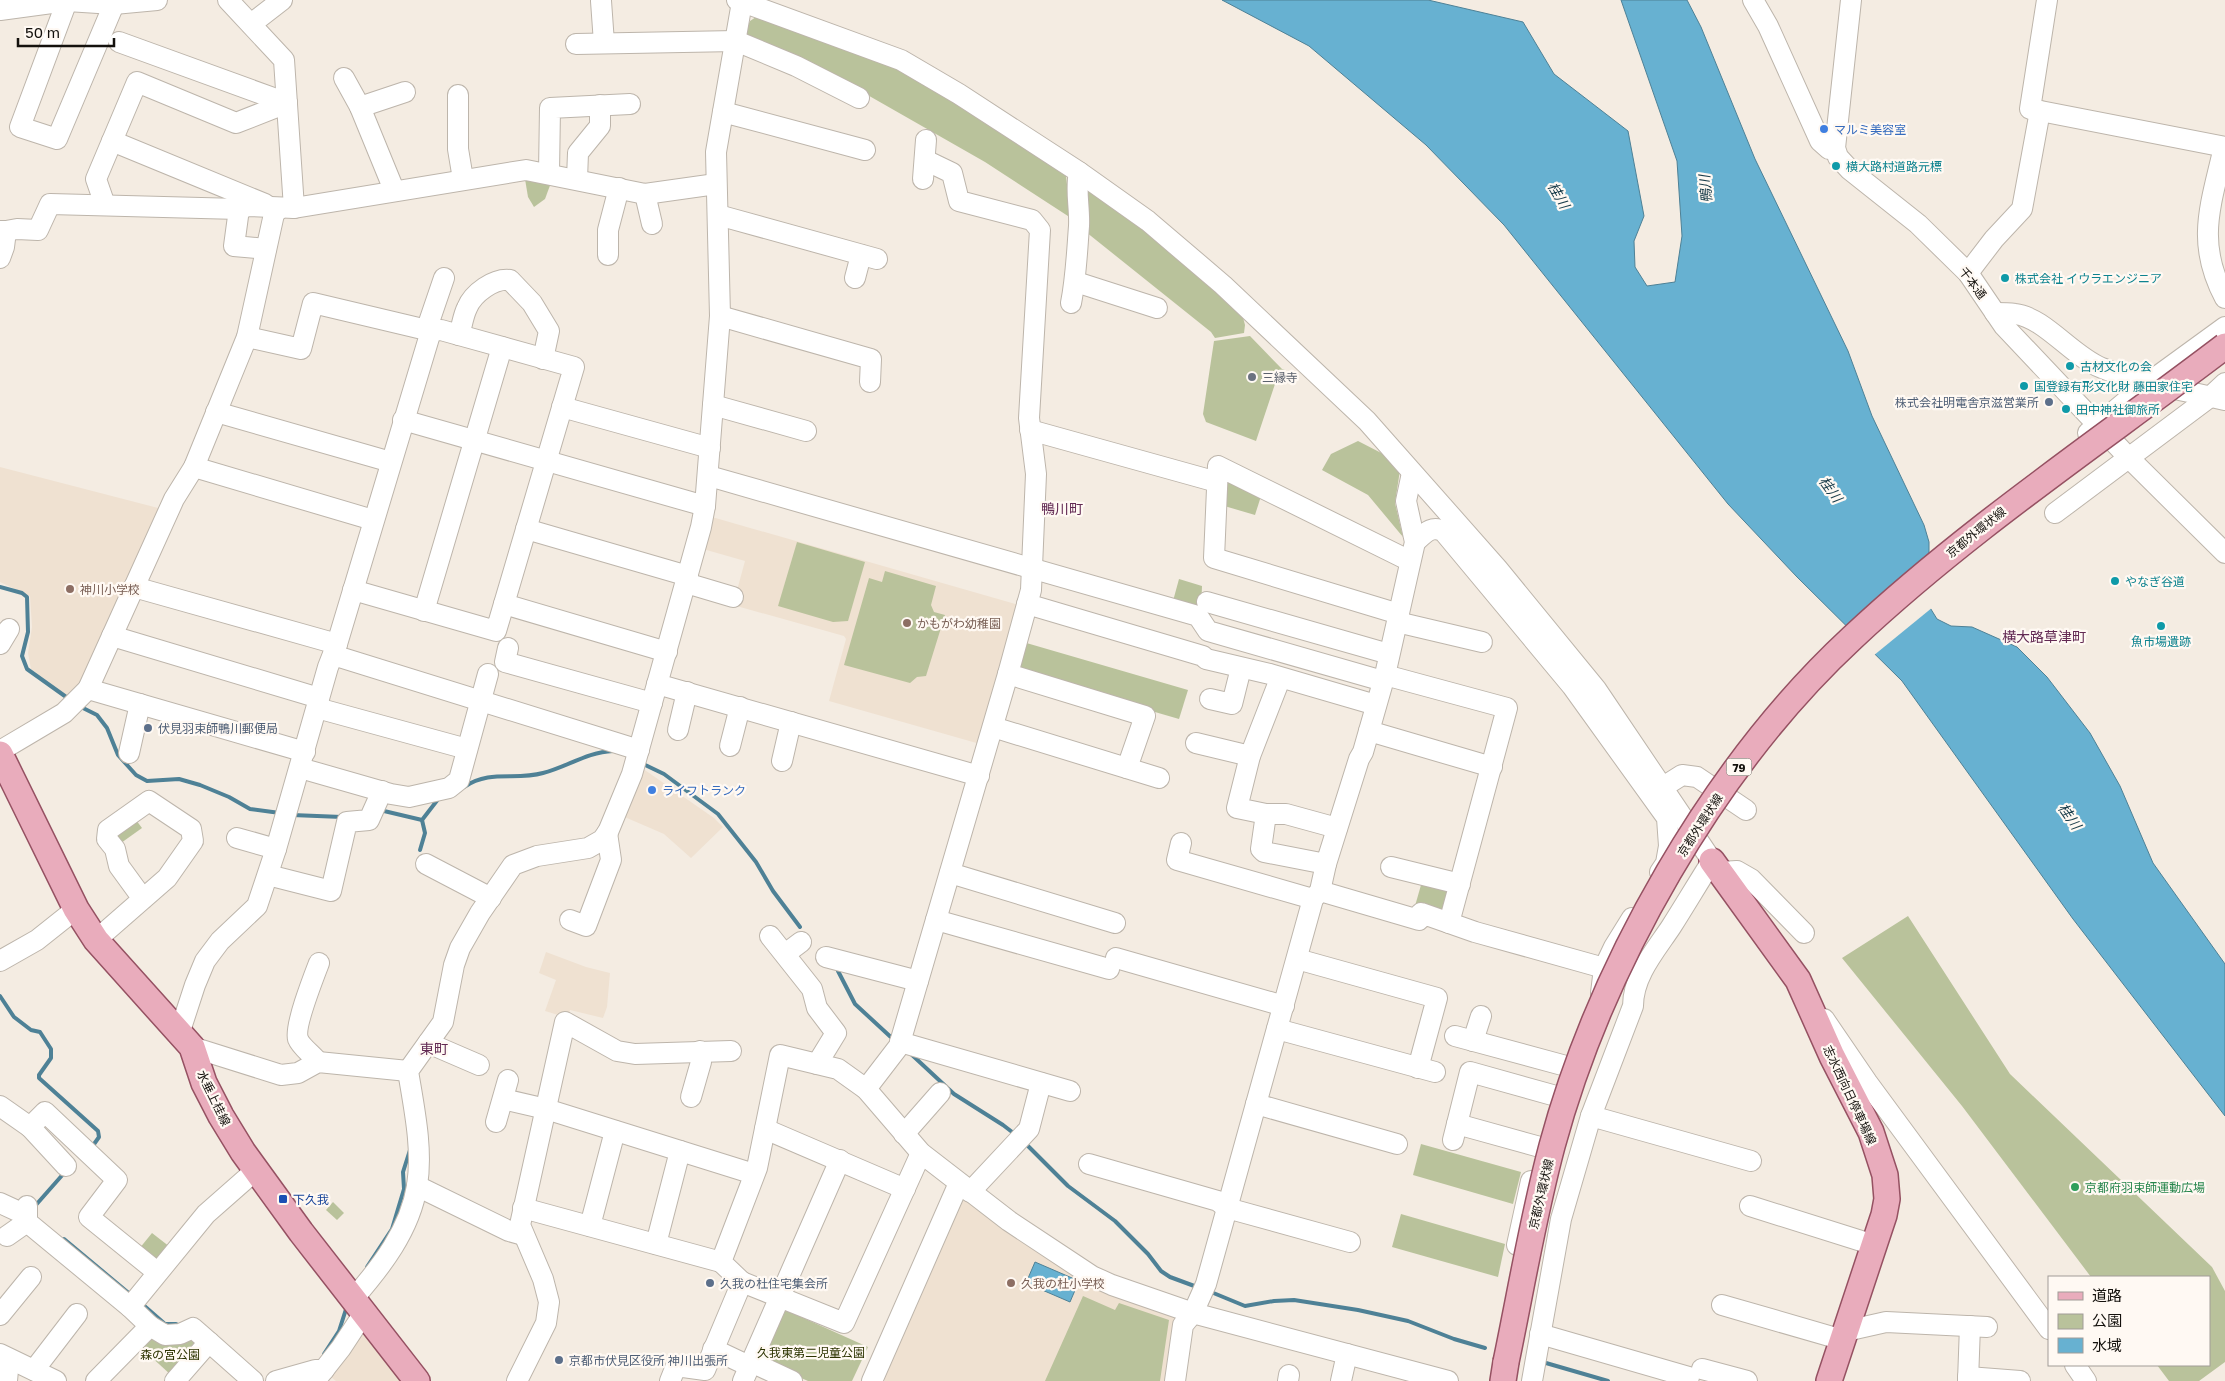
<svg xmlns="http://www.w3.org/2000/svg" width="2225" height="1381" font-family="'Golos Text','Noto Sans JP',sans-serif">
<rect width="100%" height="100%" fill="#f4ece2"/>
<g fill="#efe1d1">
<polygon points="0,467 162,509 80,689 71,699 31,669 28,653 32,627 30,596 0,582"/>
<polygon points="712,517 1019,605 980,744 829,701 846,639 844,636 733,605 745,561 703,549"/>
<polygon points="639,766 714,818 723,827 691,858 664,834 620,815"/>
<polygon points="546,952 586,967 610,973 607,1007 603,1018 570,1010 568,1018 545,1011 556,980 539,973"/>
<polygon points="967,1194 1173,1311 1178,1320 1168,1381 885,1381 882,1375 959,1198"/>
<polygon points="371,1333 408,1381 336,1381 330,1376 361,1334"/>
</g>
<g fill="#b9c29b">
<polygon points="759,15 894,63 1060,166 1066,176 1071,218 985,162 822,69 744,35 750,21"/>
<polygon points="525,179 552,180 545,199 534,207 528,197"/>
<polygon points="1090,185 1241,310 1245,325 1244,333 1215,338 1211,332 1086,232 1083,188"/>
<polygon points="1250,336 1282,369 1285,370 1283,379 1277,378 1256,441 1206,422 1203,414 1214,341"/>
<polygon points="1358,441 1389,457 1400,470 1395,503 1403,537 1368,495 1322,470 1331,454"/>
<polygon points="1229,477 1262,493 1255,515 1221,505 1223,481"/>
<polygon points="797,542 865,562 848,621 833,622 778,606"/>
<polygon points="885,571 936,586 931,605 934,612 945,615 926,676 917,677 910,683 844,665 869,578 882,582"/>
<polygon points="1179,579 1202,586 1201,609 1173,601"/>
<polygon points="1023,642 1188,690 1179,719 1014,671"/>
<polygon points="133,816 142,828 121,843 116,834"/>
<polygon points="1423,878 1453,885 1447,907 1439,912 1415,906"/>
<polygon points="1908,916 2010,1074 2212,1267 2225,1291 2225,1362 2199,1381 2169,1381 2157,1365 2209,1365 2209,1277 2091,1277 1962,1106 1842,958"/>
<polygon points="1421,1144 1521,1172 1513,1204 1413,1175"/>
<polygon points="333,1202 344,1213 337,1220 326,1210"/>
<polygon points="1401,1214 1505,1244 1498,1277 1392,1247"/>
<polygon points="152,1233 170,1247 160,1259 151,1259 139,1249"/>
<polygon points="1083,1296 1115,1310 1119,1303 1169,1320 1160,1381 1045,1381"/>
<polygon points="779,1307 868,1347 852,1381 808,1381 756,1358"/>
<polygon points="148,1332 185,1335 197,1345 171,1375 137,1344"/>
</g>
<g fill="#67b1d1" stroke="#4e8196">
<polygon points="1222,0 1428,0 1523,22 1554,74 1628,131 1644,216 1634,241 1635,267 1647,286 1675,282 1682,236 1677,161 1621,0 1687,0 1701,27 1755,159 1848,351 1872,416 1924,525 1929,542 1929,606 1937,619 1951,626 1972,627 2017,647 2047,677 2090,733 2120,786 2153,863 2225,964 2225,1116 2073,919 1902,681 1797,577 1728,504 1504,225 1426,145 1309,46"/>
<polygon points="1035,1262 1079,1281 1070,1302 1026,1283"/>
</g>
<polygon fill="#f4ece2" points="1931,562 1933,607 1873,656 1850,633"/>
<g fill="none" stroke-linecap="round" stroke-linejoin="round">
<g stroke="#4e8196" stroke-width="4">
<polyline points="0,587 22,593 27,597 28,632 22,656 27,669 69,699"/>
<polyline points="81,707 97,715 107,728 118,755 136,775 147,781 179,779 200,785 229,797 250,809 280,813"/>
<polyline points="641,763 664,774 718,814 756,862 773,891 800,927"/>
<path d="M464,787C491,769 515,781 543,773C567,767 587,752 613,751"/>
<polyline points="384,811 422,820 439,798"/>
<polyline points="292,815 342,817"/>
<polyline points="420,850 425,833 422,820"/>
<polyline points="838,971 855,1004 894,1040"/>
<polyline points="0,996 14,1017 31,1030 40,1032 51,1049 51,1058 39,1075 39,1078 98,1131 99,1137 92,1147"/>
<polyline points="911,1054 954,1094 1003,1125 1016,1135"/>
<polyline points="1025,1143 1068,1186 1115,1221 1148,1254 1161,1271 1170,1277 1197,1287"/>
<polyline points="35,1206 65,1172"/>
<polyline points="64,1239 131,1295"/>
<polyline points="367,1267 392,1229 404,1189 403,1172 410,1150"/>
<polyline points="1211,1292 1245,1306 1274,1301 1294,1300 1358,1310 1408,1321 1454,1339 1485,1348"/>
<polyline points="141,1303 165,1324 176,1324 180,1326"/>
<polyline points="324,1354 339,1331 347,1306"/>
<polyline points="1546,1363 1608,1381"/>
</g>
<defs>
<g id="minor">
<polyline points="228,0 284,60 294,208"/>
<path d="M737,0L901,60L959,94L1079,172L1148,221L1223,285L1367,421L1497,568L1596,689L1712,861C1698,883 1685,905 1671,927C1655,951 1633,976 1633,1006L1591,1116L1561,1219L1532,1381"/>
<polyline points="1753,0 1768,26 1820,141 1829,149 1835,148"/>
<polyline points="1851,0 1835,148 1838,157 1850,170 1918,224 1968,273 2004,326 2128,457 2225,553"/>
<polyline points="2047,0 2030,109 2225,147"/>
<polyline points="67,1 20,127 57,139 114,4"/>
<polyline points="67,1 114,4 157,0"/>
<polyline points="601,1 604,43"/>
<polyline points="0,10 74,0"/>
<polyline points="251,24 282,0"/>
<polyline points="119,42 287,103"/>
<polyline points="576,44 736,41 796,66 859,98"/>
<polyline points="344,78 360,107 394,190"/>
<polyline points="458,95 458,149 463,179"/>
<polyline points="360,107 405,92"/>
<polyline points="723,112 865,150"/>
<polyline points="112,141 265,204"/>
<path d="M2224,147C2211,205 2195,242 2225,298"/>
<polyline points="549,173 550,108 630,104"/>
<polyline points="577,179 578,153 600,126 600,105"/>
<polyline points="923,179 926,140"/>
<polyline points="645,194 652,224"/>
<polyline points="105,205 96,179 137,82 236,123 287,103"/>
<polyline points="239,209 234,246 266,249"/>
<polyline points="718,215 877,259"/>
<polyline points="0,231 6,231 4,247 0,258"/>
<polyline points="6,231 17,229 38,230 50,204 239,209 249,206 294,208 526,170 645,194 716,184"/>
<polyline points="608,255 608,230 619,188"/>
<polyline points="1968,273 1994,239 2022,209 2040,111"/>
<polyline points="855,278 861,255"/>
<polyline points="1076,282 1157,308"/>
<path d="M1071,303C1076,278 1077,252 1079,226C1080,207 1075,191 1079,172"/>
<path d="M1995,313C2002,313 2008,313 2015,314C2044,317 2073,357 2102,368C2141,384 2184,390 2225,400"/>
<polyline points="720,316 871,359 870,382"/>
<path d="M459,335C462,326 463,316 467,308C473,293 494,278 510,280L532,303L549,331L543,359"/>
<polyline points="247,337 301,349 313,303 431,331 441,330 574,367 496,631 353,590"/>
<polyline points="713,405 806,431"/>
<polyline points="562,407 710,448"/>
<polyline points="216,412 391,462"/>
<polyline points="403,420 705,506"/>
<polyline points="1030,430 1217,482"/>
<polyline points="2088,433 2148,383 2225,327"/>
<polyline points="194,467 373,520"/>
<polyline points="709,476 1198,616 1208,631 1383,681"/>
<polyline points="2055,513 2210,397 2225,383"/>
<polyline points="526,529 688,576"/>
<path d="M1415,542C1424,534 1432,524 1444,532L1572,686L1667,818L1669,846L1666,863L1660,872"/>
<polyline points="686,583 733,597"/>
<polyline points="134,587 337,644"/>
<polyline points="1207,602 1389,654"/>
<polyline points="504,604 667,652"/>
<polyline points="1027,604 1203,656 1206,659 1270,674 1376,705"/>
<polyline points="424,611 502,347"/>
<polyline points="1399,614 1214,558 1218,466 1410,561"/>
<polyline points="1397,622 1482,642"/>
<polyline points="112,636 319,698"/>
<polyline points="0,644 9,629"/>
<polyline points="508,648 505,662 652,703"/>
<polyline points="333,655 639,750"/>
<polyline points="1008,674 1145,716 1127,768"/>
<polyline points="1385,675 1507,708 1449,923"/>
<polyline points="1280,679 1250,756 1237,808 1266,814 1286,814 1337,828"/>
<polyline points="657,684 979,776"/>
<polyline points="88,689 305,752"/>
<polyline points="1210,699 1232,704 1241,668"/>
<polyline points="317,708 467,749"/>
<polyline points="993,727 1159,778"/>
<polyline points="678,730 687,692"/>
<polyline points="1369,731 1492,767"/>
<polyline points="1196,743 1250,756"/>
<polyline points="730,746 740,707"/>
<polyline points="0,751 64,713 88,689 174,499 194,467 247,337 274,214 280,208"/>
<polyline points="129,753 140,704"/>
<polyline points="782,761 791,722"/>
<polyline points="300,768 391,794 409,797 449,788 459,780 488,674"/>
<polyline points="1663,787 1682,775 1697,777 1746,810"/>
<polyline points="1266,814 1261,849 1264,852 1326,864"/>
<polyline points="237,838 276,849"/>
<polyline points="1181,843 1177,860 1313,899"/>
<polyline points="426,864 491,898"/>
<polyline points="1391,867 1460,884"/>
<polyline points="1720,872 1737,871 1751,879 1804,933"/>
<polyline points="950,873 1115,923"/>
<polyline points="268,875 331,891 347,822 369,820 382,791"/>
<polyline points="1320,891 1419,920 1421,913 1475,932 1604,968"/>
<polyline points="570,920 586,926 611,860 607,833"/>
<polyline points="936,920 1109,969"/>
<polyline points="770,936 812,989 817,1008 836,1033 817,1064"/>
<polyline points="96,940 167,878 193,841 191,829 149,801 108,830 107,839 115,849 119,866 143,899"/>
<polyline points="785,954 801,942"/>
<polyline points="826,957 918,981"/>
<polyline points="1116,958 1284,1006"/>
<polyline points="1297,959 1437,998 1418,1068"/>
<polyline points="0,961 37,940 76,909"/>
<polyline points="1601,993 1604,968 1614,947 1632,918"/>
<polyline points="1824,1019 1867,1082 2049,1329"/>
<polyline points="1277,1029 1435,1072"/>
<polyline points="180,1031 195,985 205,961 220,941 257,906 276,849 328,667 337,644 431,331 429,322 444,278"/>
<polyline points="1455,1036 1566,1066"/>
<polyline points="1473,1041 1481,1016"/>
<polyline points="900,1042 1070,1091"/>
<polyline points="428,1043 479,1065"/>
<polyline points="192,1047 281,1075 298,1073 318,1062 408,1071"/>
<path d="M318,1062C313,1055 301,1047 298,1039C294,1027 314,976 319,963"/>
<polyline points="866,1089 899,1046 1008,674 1031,590 1036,474 1029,418 1040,230 1032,220 959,201 952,173 925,160"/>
<polyline points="691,1097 701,1062 700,1051"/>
<polyline points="503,1099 546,1109 754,1174"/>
<polyline points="1256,1104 1397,1144"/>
<polyline points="0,1106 30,1127 45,1112 117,1180 89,1217 157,1272"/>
<polyline points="1591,1116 1751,1161"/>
<polyline points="496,1122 508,1080"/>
<polyline points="1457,1124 1540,1147"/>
<polyline points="30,1127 66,1166"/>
<polyline points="765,1129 905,1189"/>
<polyline points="904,1134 940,1093"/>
<polyline points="1453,1140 1470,1072 1556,1096"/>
<polyline points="1089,1164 1218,1201 1227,1208 1350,1242"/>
<polyline points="417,1186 509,1231 523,1235"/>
<polyline points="970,1192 1029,1129 1041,1083"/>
<polyline points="0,1203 26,1215"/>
<polyline points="27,1206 27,1222 130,1307 150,1326 165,1335 180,1334 193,1328 209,1342"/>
<polyline points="1750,1206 1874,1245"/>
<polyline points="523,1208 721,1262"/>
<polyline points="590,1226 615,1131"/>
<polyline points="7,1236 27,1222"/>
<polyline points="656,1244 680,1151"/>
<polyline points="1517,1245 1531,1181"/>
<polyline points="742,1282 844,1323 921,1153"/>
<path d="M353,1299C381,1267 410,1230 417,1186C423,1149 414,1108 408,1071L443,1022L454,965L460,948L480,913L513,865L537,856L588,848L602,840L608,832L632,774L701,527L705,506L720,316L716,152L742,2"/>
<polyline points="1722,1305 1843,1340"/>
<polyline points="130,1307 206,1214 256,1170"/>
<polyline points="0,1315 31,1277"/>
<polyline points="1846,1331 1886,1322 1987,1327"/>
<polyline points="1540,1334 1689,1377"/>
<polyline points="713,1349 749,1366"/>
<polyline points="0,1354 56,1381"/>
<polyline points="751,1362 792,1381"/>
<polyline points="2075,1365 2086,1381"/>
<polyline points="1702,1369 1747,1381"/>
<polyline points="34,1370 77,1314"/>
<polyline points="1968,1377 2020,1381"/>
<polyline points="7,1381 9,1359"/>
<polyline points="96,1381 150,1326"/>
<polyline points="175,1381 209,1342 253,1381"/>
<polyline points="276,1381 315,1370 324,1370"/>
<polyline points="315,1381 341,1348 364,1313"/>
<polyline points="517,1381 546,1323 549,1302 543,1279 520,1225 565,1022 617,1051 635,1054 731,1051"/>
<polyline points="670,1381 676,1366 705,1370 742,1282 721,1262 757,1168 780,1055 838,1069 866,1089 921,1153 1009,1221 1092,1276 1112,1285 1193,1313 1448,1381"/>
<polyline points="743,1381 840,1160"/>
<polyline points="872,1381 959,1183"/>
<polyline points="1175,1381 1183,1325 1193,1313 1206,1284 1313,899 1320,891 1326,864 1359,759 1363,752 1385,675 1415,542 1406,501 1412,473"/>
<polyline points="1288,1381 1289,1375"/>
<polyline points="1341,1381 1347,1354"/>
<polyline points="1968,1381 1970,1326"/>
</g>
<g id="major">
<polyline points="0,754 76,909 96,940 192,1047 204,1083 221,1116 243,1152 301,1232 417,1381"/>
<polyline points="1712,861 1798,980 1832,1056 1871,1132 1885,1175 1887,1199 1884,1215 1829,1381"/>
<polyline points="1503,1381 1506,1362"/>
</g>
</defs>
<use href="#minor" stroke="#bdb5ab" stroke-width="22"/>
<use href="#major" stroke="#955162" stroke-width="28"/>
<use href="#minor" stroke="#fff" stroke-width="20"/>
<use href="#major" stroke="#e9acbc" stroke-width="25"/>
<defs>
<path id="major-bridge" d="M1506,1362C1521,1290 1533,1217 1552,1146C1601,965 1714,766 1852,638C1967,530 2099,442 2225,346"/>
</defs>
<use href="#major-bridge" stroke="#955162" stroke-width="28" stroke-linecap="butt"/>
<use href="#major-bridge" stroke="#e9acbc" stroke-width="25"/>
</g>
<g fill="#3f7fe0" stroke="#fff9f3" stroke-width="2">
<circle cx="1824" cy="129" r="5"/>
<circle cx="652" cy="790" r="5"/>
</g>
<g fill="#0f9aa8" stroke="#fff9f3" stroke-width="2">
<circle cx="1836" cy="166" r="5"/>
<circle cx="2005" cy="278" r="5"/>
<circle cx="2070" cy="366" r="5"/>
<circle cx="2024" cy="386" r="5"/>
<circle cx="2066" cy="409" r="5"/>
<circle cx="2115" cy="581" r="5"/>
<circle cx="2161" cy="626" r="5"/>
</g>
<circle fill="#6b7280" stroke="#fff9f3" stroke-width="2" cx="1252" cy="377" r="5"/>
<g fill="#5c6f8a" stroke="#fff9f3" stroke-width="2">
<circle cx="2049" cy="402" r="5"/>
<circle cx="148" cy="728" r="5"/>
<circle cx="710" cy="1283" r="5"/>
<circle cx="559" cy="1360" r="5"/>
</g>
<g fill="#8d6e63" stroke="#fff9f3" stroke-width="2">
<circle cx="70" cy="589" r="5"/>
<circle cx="907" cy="623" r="5"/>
<circle cx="1011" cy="1283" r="5"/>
</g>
<circle fill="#2e9e5b" stroke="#fff9f3" stroke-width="2" cx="2075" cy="1187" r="5"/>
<rect fill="#1a4fb4" stroke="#fff9f3" stroke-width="2" x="278" y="1194" width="10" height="10" rx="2.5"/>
<g text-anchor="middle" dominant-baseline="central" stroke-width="4.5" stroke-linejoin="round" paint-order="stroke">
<rect fill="#fff9f3" stroke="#5a5752" stroke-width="1" x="1726.5" y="758.5" width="25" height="17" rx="4"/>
<g font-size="11" font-weight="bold" fill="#14110d">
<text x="1739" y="767">79</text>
</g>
<g font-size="12" fill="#366cbe" stroke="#fff9f3" text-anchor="start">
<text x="1834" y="129">マルミ美容室</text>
<text x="662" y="790">ライフトランク</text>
</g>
<g font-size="12" fill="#0d838f" stroke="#fff9f3" text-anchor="start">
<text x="1846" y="166">横大路村道路元標</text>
<text x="2015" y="278">株式会社 イウラエンジニア</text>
<text x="2080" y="366">古材文化の会</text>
<text x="2034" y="386">国登録有形文化財 藤田家住宅</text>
<text x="2076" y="409">田中神社御旅所</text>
<text x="2125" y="581">やなぎ谷道</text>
<text x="2161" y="641" text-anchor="middle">魚市場遺跡</text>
</g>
<g font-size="12" fill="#14110d" stroke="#fff9f3">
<text transform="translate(1973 283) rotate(53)">千本通</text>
<text transform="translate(1976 532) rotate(-39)">京都外環状線</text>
<text transform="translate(1700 825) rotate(-57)">京都外環状線</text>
<text transform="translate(1850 1095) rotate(65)">志水西向日停車場線</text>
<text transform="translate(214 1098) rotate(64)">水垂上桂線</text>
<text transform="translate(1541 1194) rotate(-77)">京都外環状線</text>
</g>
<g font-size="12" fill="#5b616d" stroke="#fff9f3" text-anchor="start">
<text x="1262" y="377">三縁寺</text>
</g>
<g font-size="12" fill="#4e5e75" stroke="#fff9f3" text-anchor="start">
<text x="2039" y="402" text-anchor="end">株式会社明電舎京滋営業所</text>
<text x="158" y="728">伏見羽束師鴨川郵便局</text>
<text x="720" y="1283">久我の杜住宅集会所</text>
<text x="569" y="1360">京都市伏見区役所 神川出張所</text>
</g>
<g font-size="12" fill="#785e54" stroke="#fff9f3" text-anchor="start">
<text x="80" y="589">神川小学校</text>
<text x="917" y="623">かもがわ幼稚園</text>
<text x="1021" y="1283">久我の杜小学校</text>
</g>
<g font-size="12" fill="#27864d" stroke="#fff9f3" text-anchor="start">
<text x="2085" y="1187">京都府羽束師運動広場</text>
</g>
<g font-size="12" fill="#164399" stroke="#fff9f3" text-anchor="start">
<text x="293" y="1199">下久我</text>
</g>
<g font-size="12" fill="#2c3300" stroke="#fff9f3">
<text x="811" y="1352">久我東第二児童公園</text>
<text x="170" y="1354">森の宮公園</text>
</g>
<g font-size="14" font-style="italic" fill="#183b49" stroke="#fff9f3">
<text transform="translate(1705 189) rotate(-95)">鴨川</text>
<text transform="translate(1559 195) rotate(60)">桂川</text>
<text transform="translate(1831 489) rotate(54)">桂川</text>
<text transform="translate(2070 816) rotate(55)">桂川</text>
</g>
<g font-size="14" fill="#622953" stroke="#fff9f3">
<text x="1062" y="508">鴨川町</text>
<text x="2044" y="636">横大路草津町</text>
<text x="434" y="1048">東町</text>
</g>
</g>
<rect x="2048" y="1276" width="162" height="90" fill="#fff9f3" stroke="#a19c97"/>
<rect x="2058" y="1292" width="25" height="8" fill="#e9acbc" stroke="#a19c97"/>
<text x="2092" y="1301" font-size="15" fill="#14110d">道路</text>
<rect x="2058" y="1314" width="25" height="15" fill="#b9c29b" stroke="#a19c97"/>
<text x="2092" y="1326" font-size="15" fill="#14110d">公園</text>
<rect x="2058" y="1338" width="25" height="15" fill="#67b1d1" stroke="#a19c97"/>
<text x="2092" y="1351" font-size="15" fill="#14110d">水域</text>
<path d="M18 38v8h96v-8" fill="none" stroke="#14110d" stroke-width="2.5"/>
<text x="25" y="38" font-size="15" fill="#14110d" stroke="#fff9f3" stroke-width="4" paint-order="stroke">50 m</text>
</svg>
